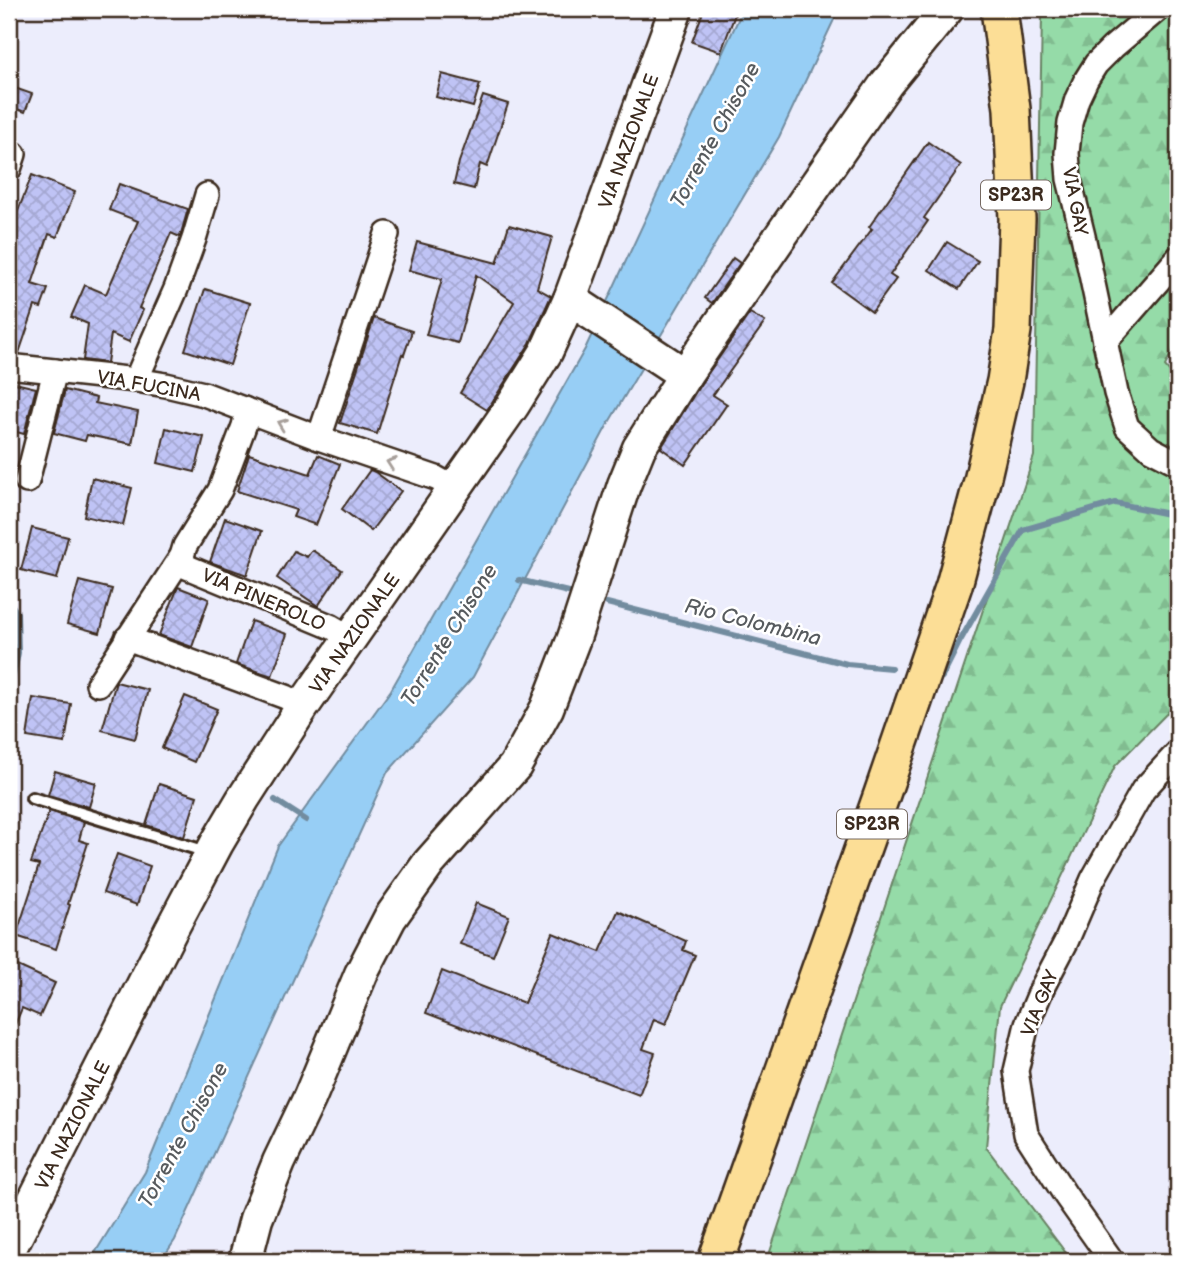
<svg xmlns="http://www.w3.org/2000/svg" width="1187" height="1270" viewBox="0 0 1187 1270" font-family="'Balsamiq Sans',sans-serif">
<style>
.forest{fill:url(#forest-firs);stroke:#688263;stroke-width:2}
.water{fill:#97cef5;stroke:#728c9f;stroke-width:2}
.lines{fill:none;stroke-linecap:round;stroke-linejoin:round}
.stream{stroke:#728c9f;stroke-width:6}
.building{fill:url(#building-cross-hatch);stroke:#3b2a1e;stroke-width:2}
.lane-casing{stroke:#3b2a1e;stroke-width:16}
.street-casing{stroke:#3b2a1e;stroke-width:28}
.secondary-casing{stroke:#3b2a1e;stroke-width:37}
.primary-casing{stroke:#3b2a1e;stroke-width:40}
.lane{stroke:#fff;stroke-width:10}
.street{stroke:#fff;stroke-width:23}
.secondary{stroke:#fff;stroke-width:32}
.primary{stroke:#fcde96;stroke-width:35}
.oneway{stroke:#a79f9a}
.labels{text-anchor:middle;stroke-width:5;stroke-linejoin:round;paint-order:stroke}
.shield{fill:#fff;stroke:#766a62;stroke-width:2}
.shield-label{font-size:18px;font-weight:bold;fill:#3b2a1e}
.street-label{font-size:19px;fill:#3b2a1e;stroke:#fff}
.water-label{font-size:21px;font-style:italic;fill:#575b5e;stroke:#fff}
</style>
<defs>
<pattern id="forest-firs" width="22" height="20" patternUnits="userSpaceOnUse" patternTransform="scale(1.75)"><rect width="22" height="20" fill="#95dba8"/><path d="M5 1l3.5 6h-7zM16 11l3.5 6h-7z" fill="#81bc90"/></pattern>
<pattern id="building-cross-hatch" width="8" height="8" patternUnits="userSpaceOnUse" patternTransform="scale(1.75)"><rect width="8" height="8" fill="#bfc3f5"/><path d="M0 0l8 8M0 8l8-8" fill="none" stroke="#a5a8d2"/></pattern>
</defs>
<rect width="100%" height="100%" fill="#ecedfc"/>
<filter id="ink" filterUnits="userSpaceOnUse"><feTurbulence type="fractalNoise" baseFrequency=".0143" numOctaves="2"/><feDisplacementMap in="SourceGraphic" scale="14" xChannelSelector="R" yChannelSelector="G"/><feConvolveMatrix kernelMatrix="1 2 1 2 8 2 1 2 1" color-interpolation-filters="sRGB"/></filter>
<g filter="url(#ink)">
<path class="forest" d="M1052 9H1178V340L1165 366 1178 381V702L1115 766 1000 1006 986 1147 1072 1261H767L1034 456 1042 15Z"/>
<path class="water" d="M743 9H839L779 137 608 424 473 677 387 773 175 1240 161 1261H90L145 1172 278 846 391 690 585 349Z"/>
<g class="lines">
<g class="stream">
<path d="M519 580 568 592"/>
<path d="M9 601 17 613 18 653 9 696"/>
<path d="M607 603 847 664 891 668"/>
<path d="M942 677 960 641 1023 530 1115 503 1178 516"/>
<path d="M275 800 306 820"/>
</g>
</g>
<g class="building">
<path d="M704 9H737L721 52 692 42Z"/>
<path d="M442 74 480 84 473 107 436 97Z"/>
<path d="M9 86 32 94 25 112 9 106Z"/>
<path d="M483 96 508 104 487 167 480 164 474 189 454 184 459 162Z"/>
<path d="M928 142 961 165 924 218 928 221 890 275 896 279 872 312 832 283 872 229 869 227Z"/>
<path d="M32 175 75 192 57 237 49 234 32 284 48 289 41 308 35 306 19 353 9 352V234Z"/>
<path d="M119 184 188 209 180 237 171 233 139 308 143 310 129 342 111 334 107 363 83 360 88 324 71 317 85 285 106 294 138 221 109 210Z"/>
<path d="M509 225 552 237 537 288 551 296 530 343 487 410 460 393 514 302 476 275 458 343 426 335 442 279 409 270 417 242 497 263Z"/>
<path d="M947 242 978 261 959 289 929 270Z"/>
<path d="M733 258 740 263 712 303 705 298Z"/>
<path d="M205 289 250 303 230 365 185 350Z"/>
<path d="M750 313 765 322 713 395 727 404 685 465 661 448 700 385Z"/>
<path d="M374 318 412 331 404 355 402 354 377 434 340 423Z"/>
<path d="M15 383 36 388 24 434 9 430V410Z"/>
<path d="M65 390 96 398 95 403 138 412 132 444 87 435 85 441 54 433Z"/>
<path d="M166 428 204 437 195 472 158 463Z"/>
<path d="M249 454 310 474 318 455 340 464 316 525 293 517 296 510 237 491Z"/>
<path d="M370 470 375 472 401 491 371 531 342 509Z"/>
<path d="M92 478 132 488 123 525 84 516Z"/>
<path d="M225 518 262 531 247 575 210 562Z"/>
<path d="M32 528 68 537 57 579 21 570Z"/>
<path d="M312 550 342 570 318 606 277 578 294 551 307 557Z"/>
<path d="M79 581 112 589 100 633 67 624Z"/>
<path d="M178 587 209 599 192 647 159 635Z"/>
<path d="M251 621 287 634 272 676 236 664Z"/>
<path d="M116 682 148 690 135 739 102 730Z"/>
<path d="M185 696 217 709 194 762 162 748Z"/>
<path d="M33 698 71 704 65 743 27 737Z"/>
<path d="M55 771 96 783 89 807 48 795Z"/>
<path d="M159 784 197 796 184 837 146 825Z"/>
<path d="M49 811 84 822 79 840 88 843 68 904 70 905 56 949 16 936 39 865 31 863Z"/>
<path d="M117 854 150 866 137 905 103 893Z"/>
<path d="M476 903 509 916 493 956 460 944Z"/>
<path d="M618 911 686 941 683 950 695 955 666 1024 654 1019 643 1049 655 1053 639 1095 426 1013 442 971 524 1003 553 933 600 952Z"/>
<path d="M9 962 55 983 40 1016 22 1008 9 1039Z"/>
</g>
<g class="lines">
<defs>
<path id="lane" d="M32 798 207 852"/>
<g id="street">
<path d="M1158 9 1113 47 1096 64 1086 80 1077 99 1070 123 1067 153 1069 179 1083 236 1116 393 1127 427 1151 449 1178 463"/>
<path d="M9 169 14 154"/>
<path d="M1105 342 1178 258"/>
<path d="M9 366 136 380 166 385 204 394 319 438 436 478 454 488"/>
<path d="M136 380 176 289 194 239 207 195"/>
<path d="M319 438 387 234"/>
<path d="M27 481 55 371"/>
<path d="M182 556 184 563 187 567 332 627 351 638"/>
<path d="M127 638 286 697 303 706"/>
<path d="M98 684 182 556 185 546 220 490 244 426 246 417 244 409"/>
<path d="M1112 1261 1066 1196 1026 1134 1016 1071 1027 1024 1043 986 1066 942 1093 879 1143 790 1178 752"/>
</g>
<g id="secondary">
<path d="M570 299 685 375"/>
<path d="M9 1250 171 930 217 843 243 799 303 706 513 405 546 352 570 299 676 9"/>
<path d="M245 1261 256 1219 279 1162 310 1097 361 974 390 918 429 863 515 766 547 708 574 638 624 485 639 448 685 375 833 160 886 84 947 9"/>
</g>
<path id="primary" d="M716 1261 882 794 954 585 982 481 1005 381 1013 330 1017 219 1012 109 999 9"/>
</defs>
<use href="#lane" class="lane-casing"/>
<use href="#street" class="street-casing"/>
<use href="#secondary" class="secondary-casing"/>
<use href="#primary" class="primary-casing"/>
<use href="#lane" class="lane"/>
<use href="#street" class="street"/>
<use href="#secondary" class="secondary"/>
<use href="#primary" class="primary"/>
</g>
<defs><path id="oneway-chevron" d="M-2-3.5L2.5 0L-2 3.5" fill="none" stroke-width="1.6" stroke-linecap="round" stroke-linejoin="round" transform="scale(1.75)"/></defs>
<g class="oneway">
<use href="#oneway-chevron" transform="translate(282 424) rotate(-159)"/>
<use href="#oneway-chevron" transform="translate(391 463) rotate(-161)"/>
</g>
</g>
<g class="labels">
<g class="shield">
<rect x="981" y="180.5" width="70" height="29" rx="5"/>
<rect x="837" y="809.5" width="70" height="29" rx="5"/>
</g>
<g class="shield-label">
<text x="1016" y="201">SP23R</text>
<text x="872" y="830">SP23R</text>
</g>
<g class="street-label">
<text transform="translate(628 141) rotate(-70)" y="7">VIA NAZIONALE</text>
<text transform="translate(1076 201) rotate(79)" y="7">VIA GAY</text>
<text transform="translate(149 385) rotate(10)" y="7">VIA FUCINA</text>
<text transform="translate(264 599) rotate(23)" y="7">VIA PINEROLO</text>
<text transform="translate(354 633) rotate(-55)" y="7">VIA NAZIONALE</text>
<text transform="translate(1039 1003) rotate(-68)" y="7">VIA GAY</text>
<text transform="translate(72 1125) rotate(-63)" y="7">VIA NAZIONALE</text>
</g>
<g class="water-label">
<text transform="translate(715 135) rotate(-61)" y="7">Torrente Chisone</text>
<text transform="translate(753 622) rotate(14)" y="7">Rio Colombina</text>
<text transform="translate(449 635) rotate(-58)" y="7">Torrente Chisone</text>
<text transform="translate(183 1135) rotate(-61)" y="7">Torrente Chisone</text>
</g>
</g>
<rect width="1187" height="1270" fill="none" stroke="#fff" stroke-width="35"/>
<rect x="18" y="18" width="1152" height="1235" fill="none" stroke="#3b2a1e" stroke-width="2.5" filter="url(#ink)"/>
</svg>
